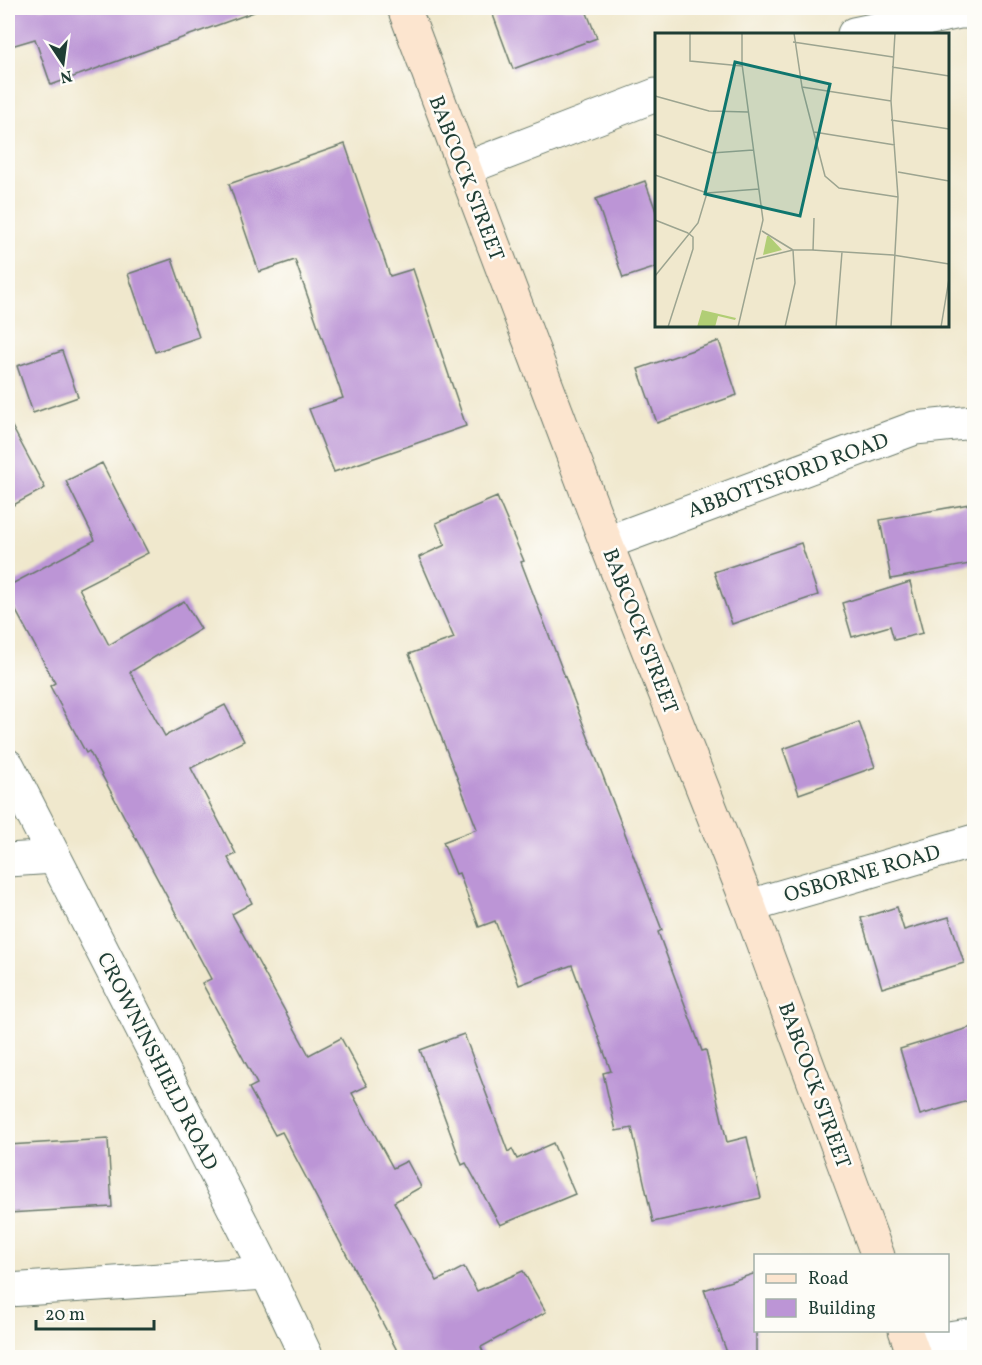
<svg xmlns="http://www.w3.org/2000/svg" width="982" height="1365" viewBox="0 0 982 1365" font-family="Vollkorn,serif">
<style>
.building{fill:#bc95d6}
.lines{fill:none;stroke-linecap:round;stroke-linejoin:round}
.street-casing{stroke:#68796a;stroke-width:35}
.secondary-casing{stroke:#68796a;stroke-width:35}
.street{stroke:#fff;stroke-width:33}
.secondary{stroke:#fce5cf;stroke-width:33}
.labels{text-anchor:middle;stroke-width:5;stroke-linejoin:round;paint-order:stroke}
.street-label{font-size:21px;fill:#1f3d34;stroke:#fdfcf7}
.inset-road{fill:none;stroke:#9ca490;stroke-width:1.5}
.view{fill:#0f766e;fill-opacity:0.15;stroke:#0f766e;stroke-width:3}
.inset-edge{fill:none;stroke:#1f3d34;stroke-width:3}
</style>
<rect width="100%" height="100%" fill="#fdfcf7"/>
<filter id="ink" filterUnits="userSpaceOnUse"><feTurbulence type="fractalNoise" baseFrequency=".0167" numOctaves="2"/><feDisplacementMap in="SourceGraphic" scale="12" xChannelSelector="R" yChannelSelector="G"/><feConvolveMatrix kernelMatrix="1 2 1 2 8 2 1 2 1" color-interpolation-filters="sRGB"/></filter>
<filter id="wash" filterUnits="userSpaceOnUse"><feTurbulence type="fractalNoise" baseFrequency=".008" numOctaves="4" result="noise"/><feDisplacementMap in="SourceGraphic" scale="24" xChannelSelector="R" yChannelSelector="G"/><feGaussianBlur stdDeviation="1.35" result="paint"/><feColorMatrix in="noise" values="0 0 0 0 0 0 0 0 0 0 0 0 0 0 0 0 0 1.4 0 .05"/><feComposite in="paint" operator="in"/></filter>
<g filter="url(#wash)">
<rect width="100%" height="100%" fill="#f0e8cd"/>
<g id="blocks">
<g class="building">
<path d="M8 8H253L254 12 51 85 35 39 8 47Z"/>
<path d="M513 8H585L597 38 513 69 493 15Z"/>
<path d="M345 144 390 276 413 269 466 426 334 472 309 409 343 398 295 260 259 272 229 184Z"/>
<path d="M645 181 657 214V267L623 278 596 199Z"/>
<path d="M172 259 199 337 155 352 128 274Z"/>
<path d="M719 341 737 395 657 423 638 369Z"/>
<path d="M62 351 78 397 33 413 17 366Z"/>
<path d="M8 419 45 488 8 508Z"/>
<path d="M102 463 148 553 79 588 109 645 184 601 201 629 130 672 165 736 225 705 244 741 191 768 236 854 228 858 252 903 232 914 309 1055 341 1038 367 1086 352 1093 393 1168 407 1161 421 1187 394 1202 437 1281 464 1267 477 1291 523 1271 546 1312 481 1347 486 1358H401L282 1132 275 1135 249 1088 257 1084 202 983 211 979 89 751 86 753 50 686 55 683 8 596V586L95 540 66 481Z"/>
<path d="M497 497 524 561 521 562 662 930 658 932 702 1051 706 1050 727 1142 747 1137 761 1198 653 1222 632 1128 616 1131 603 1073 611 1071 572 965 519 985 495 921 479 927 459 873 456 874 443 842 477 829 409 654 454 638 419 557 445 545 436 523Z"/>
<path d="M975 503V563L891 579 880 520Z"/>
<path d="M801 543 818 595 732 624 714 572Z"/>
<path d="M910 582 923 633 894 640 890 626 852 637 842 603Z"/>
<path d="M859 722 875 767 799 794 783 749Z"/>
<path d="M897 907 904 930 949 917 964 963 882 988 861 918Z"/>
<path d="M975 1026V1099L920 1115 900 1049Z"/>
<path d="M464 1034 508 1152 512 1149 517 1159 553 1143 575 1194 500 1225 466 1163 462 1165 420 1050Z"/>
<path d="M108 1139 112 1207 8 1213V1145Z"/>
<path d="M756 1273V1358H729L704 1290Z"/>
</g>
</g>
</g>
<g filter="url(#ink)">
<use href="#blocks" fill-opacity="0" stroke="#68796a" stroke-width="1.5"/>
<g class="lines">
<defs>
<g id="street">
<path d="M854 34 959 12H974"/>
<path d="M464 169 656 95"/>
<path d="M606 543 915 428 974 422"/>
<path d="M8 766 267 1273 307 1358"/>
<path d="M8 860 54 857"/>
<path d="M749 906 974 841"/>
<path d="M8 1290 267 1273"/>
<path d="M910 1344 974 1334"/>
</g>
<g id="secondary">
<path d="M404 8 606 543 749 906 878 1256"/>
<path d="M905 1330 915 1358"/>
</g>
</defs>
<use href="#street" class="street-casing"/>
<use href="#secondary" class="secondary-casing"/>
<use href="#street" class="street"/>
<use href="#secondary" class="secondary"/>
</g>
</g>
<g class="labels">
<g class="street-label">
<text transform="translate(467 178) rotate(69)" y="7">BABCOCK STREET</text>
<text transform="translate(788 475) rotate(-20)" y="7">ABBOTTSFORD ROAD</text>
<text transform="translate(641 631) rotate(69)" y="7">BABCOCK STREET</text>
<text transform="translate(862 873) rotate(-16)" y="7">OSBORNE ROAD</text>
<text transform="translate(158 1061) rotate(63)" y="7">CROWNINSHIELD ROAD</text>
<text transform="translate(815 1085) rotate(70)" y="7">BABCOCK STREET</text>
</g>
</g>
<g transform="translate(655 33)">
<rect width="294" height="294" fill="#f0e8cd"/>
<path d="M112 203H114L127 217 108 222ZM47 277 81 285 80 287 63 283 60 294H42Z" fill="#b1ce75"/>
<path class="inset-road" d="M35 0V28L87 33M139 0 147 54 170 143 184 155 243 164M138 9 238 24M237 34 294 43M147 54 236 68M0 63 54 78 93 79M236 87 294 96M159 99 240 112M0 101 57 120 98 117M243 139 294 148M0 142 52 160 104 156M0 187 33 200M107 198 138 217M158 218 159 185M101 226 138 217H157L238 222 294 231M0 243 43 190 52 160M13 294 38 216V204L33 200M83 294 108 187 87 31V0M130 294 140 250 138 217M181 294 187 219M236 294 243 164 236 68 240 0M286 294 294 246"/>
<path class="view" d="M80 29 175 51 145 183 50 161Z"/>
<rect width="294" height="294" class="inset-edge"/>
</g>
<rect width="982" height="1365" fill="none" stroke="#fdfcf7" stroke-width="30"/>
<rect x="754" y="1254" width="195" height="78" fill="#fdfcf7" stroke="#a4b0a9" stroke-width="1.5"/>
<rect x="766" y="1274" width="30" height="9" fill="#fce5cf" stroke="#a4b0a9" stroke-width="1.5"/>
<text x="808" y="1284" font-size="18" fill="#1f3d34">Road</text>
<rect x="766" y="1299" width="30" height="18" fill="#bc95d6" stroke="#a4b0a9" stroke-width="1.5"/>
<text x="808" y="1314" font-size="18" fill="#1f3d34">Building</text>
<g transform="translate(63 63) rotate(167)" stroke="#fdfcf7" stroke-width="4.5" paint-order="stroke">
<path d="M0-4.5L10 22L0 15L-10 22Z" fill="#1f3d34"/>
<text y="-9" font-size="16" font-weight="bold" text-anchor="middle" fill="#1f3d34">N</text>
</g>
<path d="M36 1320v9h118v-9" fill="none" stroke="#1f3d34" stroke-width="3"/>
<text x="45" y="1320" font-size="18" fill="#1f3d34" stroke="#fdfcf7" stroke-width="4.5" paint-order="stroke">20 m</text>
</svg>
